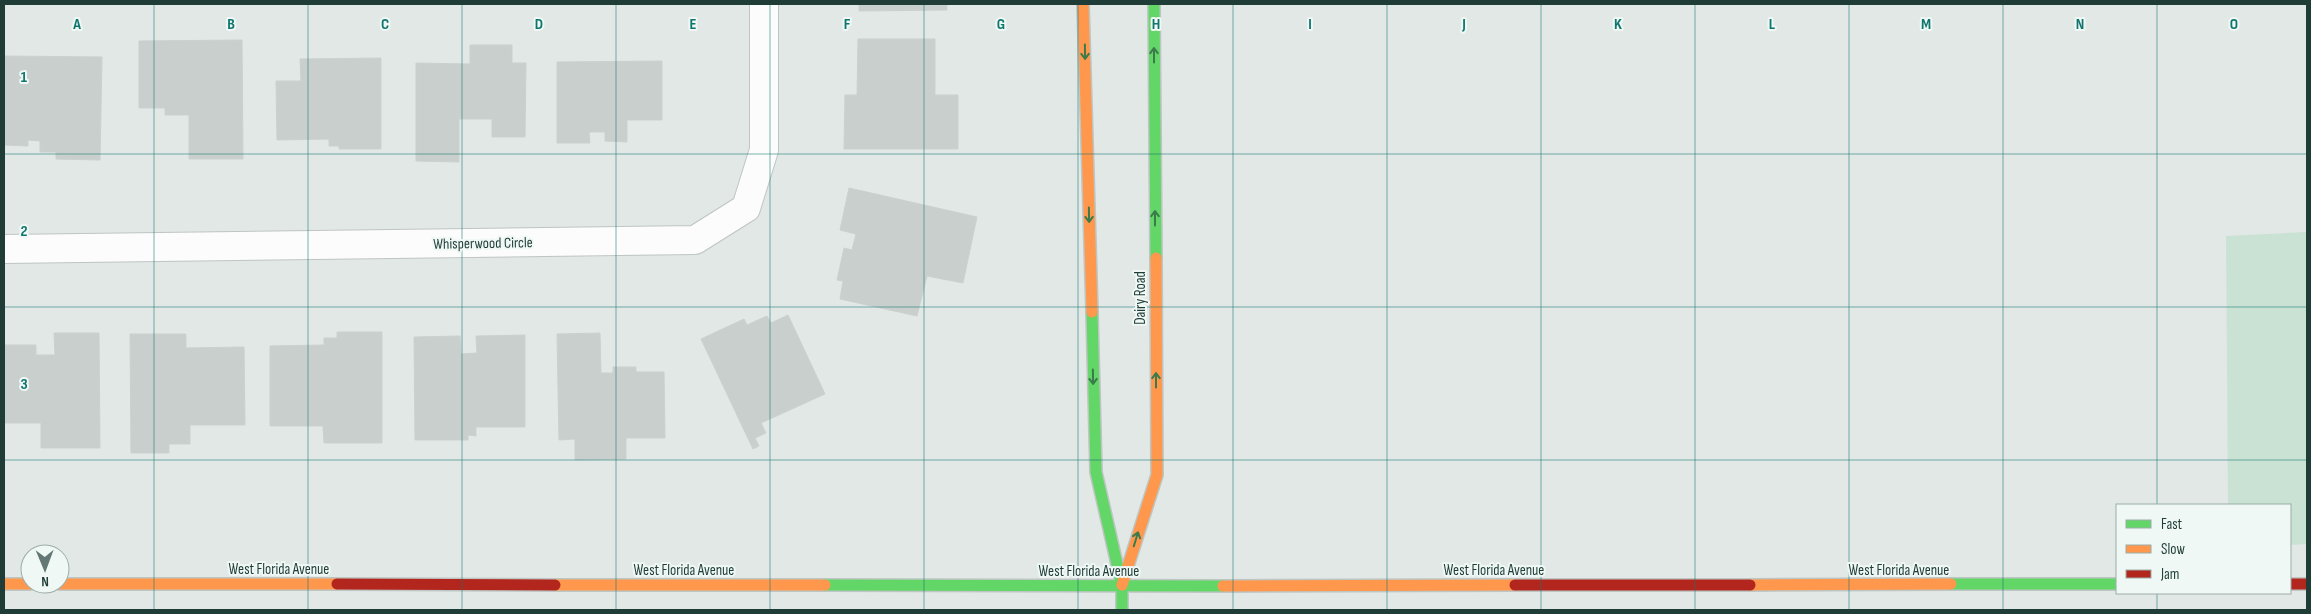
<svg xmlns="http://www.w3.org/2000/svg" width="2311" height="614" viewBox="0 0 2311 614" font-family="'Sofia Sans Condensed',sans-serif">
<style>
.green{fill:#cae2d3}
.building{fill:#c9cfcd;stroke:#cbd1cf}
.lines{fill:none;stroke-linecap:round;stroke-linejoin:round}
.street-casing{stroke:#bfc5c3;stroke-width:30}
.fast-casing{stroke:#bec6c3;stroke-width:14}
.slow-casing{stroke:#bec6c3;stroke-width:14}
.jam-casing{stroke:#bec6c3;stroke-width:14}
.street{stroke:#fbfcfb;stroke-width:28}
.fast{stroke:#63d668;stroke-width:11}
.slow{stroke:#ff974d;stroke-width:11}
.jam{stroke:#b3261e;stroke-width:11}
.oneway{stroke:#3a7a4b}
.grid{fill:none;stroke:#0f766e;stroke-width:1;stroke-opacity:0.55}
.labels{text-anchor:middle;stroke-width:4;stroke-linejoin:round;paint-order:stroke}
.street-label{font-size:15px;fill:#1f3c37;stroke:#eff8f4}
.grid-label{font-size:16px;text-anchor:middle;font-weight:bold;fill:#0f766e;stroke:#eff8f4;stroke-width:4;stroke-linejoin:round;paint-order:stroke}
</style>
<rect width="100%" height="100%" fill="#e2e8e6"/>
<path class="green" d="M2307 232V544L2290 545V505H2228L2226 236Z"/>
<g class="building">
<path d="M859 4H947V10L859 11Z"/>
<path d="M858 39H935V95H958V149H844L845 95H857Z"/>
<path d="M242 40 243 159H189V115H165V108H139V41Z"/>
<path d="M470 45H512V63H526L525 137H492V119H459V162L416 161V63L470 64Z"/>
<path d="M4 56 102 57 100 160 56 159V152H40V141L28 140V146L4 145Z"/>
<path d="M381 58V149H339V146H329V139L277 140 276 81H301L300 59Z"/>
<path d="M662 61V120H627V142L605 141V132H589L590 143H557V62Z"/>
<path d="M849 188 977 217 963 283 927 276 917 316 840 299 843 281 837 280 844 248 852 250 856 234 840 230Z"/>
<path d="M788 315 825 394 761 423 766 433 755 438 759 446 753 449 701 339 744 319 747 325 767 316 771 323Z"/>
<path d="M337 332H382V443H324L323 426H270V346L324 345V338H337Z"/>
<path d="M54 333H99L100 448H41V423H4V345H36V355H55Z"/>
<path d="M600 333 601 373H613V367H636V372H664L665 438H626V459L575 460V439L559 440 557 334Z"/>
<path d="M130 334H186V348L244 347 245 425H190V444H169V453H131Z"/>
<path d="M525 335V427H476V436L468 435V440H415L414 337 460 336 461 354 477 353 476 336Z"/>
</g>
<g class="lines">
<defs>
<path id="street" d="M4 249 695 240 746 208 764 150V4"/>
<g id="fast">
<path d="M1154 4 1156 258"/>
<path d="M1092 312 1096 472 1122 586V610"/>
<path d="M1951 584H2117"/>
<path d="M825 585 1223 586"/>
</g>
<g id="slow">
<path d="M1083 4 1092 312"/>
<path d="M4 584H30"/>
<path d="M60 584H337"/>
<path d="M555 585H825"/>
<path d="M1122 585 1157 475 1156 258"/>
<path d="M1750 585 1951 584"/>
<path d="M1223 586 1515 585"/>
</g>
<g id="jam">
<path d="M337 584 555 585"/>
<path d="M2290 584H2307"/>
<path d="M1515 585H1750"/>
</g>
</defs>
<use href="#street" class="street-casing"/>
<use href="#fast" class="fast-casing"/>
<use href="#slow" class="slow-casing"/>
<use href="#jam" class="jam-casing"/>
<use href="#street" class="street"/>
<use href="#fast" class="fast"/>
<use href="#slow" class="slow"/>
<use href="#jam" class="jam"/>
</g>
<defs><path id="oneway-shaft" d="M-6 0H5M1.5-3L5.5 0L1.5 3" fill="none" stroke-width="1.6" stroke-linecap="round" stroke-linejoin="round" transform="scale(1.25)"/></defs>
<g class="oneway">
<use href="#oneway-shaft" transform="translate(1085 52) rotate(89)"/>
<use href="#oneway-shaft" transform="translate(1154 55) rotate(-90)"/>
<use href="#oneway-shaft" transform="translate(1089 215) rotate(89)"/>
<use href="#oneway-shaft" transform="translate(1155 218) rotate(-90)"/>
<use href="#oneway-shaft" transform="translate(1093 377) rotate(89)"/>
<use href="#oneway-shaft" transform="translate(1156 380) rotate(-90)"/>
<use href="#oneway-shaft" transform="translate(1136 539) rotate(-73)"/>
</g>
<path class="grid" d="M154 4V610M308 4V610M462 4V610M616 4V610M770 4V610M924 4V610M1078 4V610M1233 4V610M1387 4V610M1541 4V610M1695 4V610M1849 4V610M2003 4V610M2157 4V505M4 154H2307M4 307H2307M4 460H2307M2157 593V610"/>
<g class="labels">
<g class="street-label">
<text transform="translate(483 243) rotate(-1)" y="5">Whisperwood Circle</text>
<text transform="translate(1140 298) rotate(-90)" y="5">Dairy Road</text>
<text x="279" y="574">West Florida Avenue</text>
<text x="684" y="575">West Florida Avenue</text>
<text x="1494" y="575">West Florida Avenue</text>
<text x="1899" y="575">West Florida Avenue</text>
<text x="1089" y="576">West Florida Avenue</text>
</g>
</g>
<g class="grid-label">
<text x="77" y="29">A</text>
<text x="231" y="29">B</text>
<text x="385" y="29">C</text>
<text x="539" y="29">D</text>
<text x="693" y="29">E</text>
<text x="847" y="29">F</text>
<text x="1001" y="29">G</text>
<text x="1156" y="29">H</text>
<text x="1310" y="29">I</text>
<text x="1464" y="29">J</text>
<text x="1618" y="29">K</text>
<text x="1772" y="29">L</text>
<text x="1926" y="29">M</text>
<text x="2080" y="29">N</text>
<text x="2234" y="29">O</text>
<text x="24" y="82">1</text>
<text x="24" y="236">2</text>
<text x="24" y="389">3</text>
</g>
<rect width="2311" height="614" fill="none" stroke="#1f3c37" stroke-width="10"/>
<rect x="2116" y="504" width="175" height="90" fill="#eff8f4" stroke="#9cada8"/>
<rect x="2126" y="520" width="25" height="8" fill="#63d668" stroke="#9cada8"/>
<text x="2161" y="529" font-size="15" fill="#1f3c37">Fast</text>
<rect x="2126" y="545" width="25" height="8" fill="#ff974d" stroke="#9cada8"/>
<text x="2161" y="554" font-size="15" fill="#1f3c37">Slow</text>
<rect x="2126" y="570" width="25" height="8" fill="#b3261e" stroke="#9cada8"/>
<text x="2161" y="579" font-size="15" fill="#1f3c37">Jam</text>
<g transform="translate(45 569) rotate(179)"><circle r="24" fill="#eff8f4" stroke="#9cada8"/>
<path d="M0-4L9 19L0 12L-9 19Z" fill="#637874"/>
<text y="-8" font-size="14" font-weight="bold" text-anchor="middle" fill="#1f3c37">N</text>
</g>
</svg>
